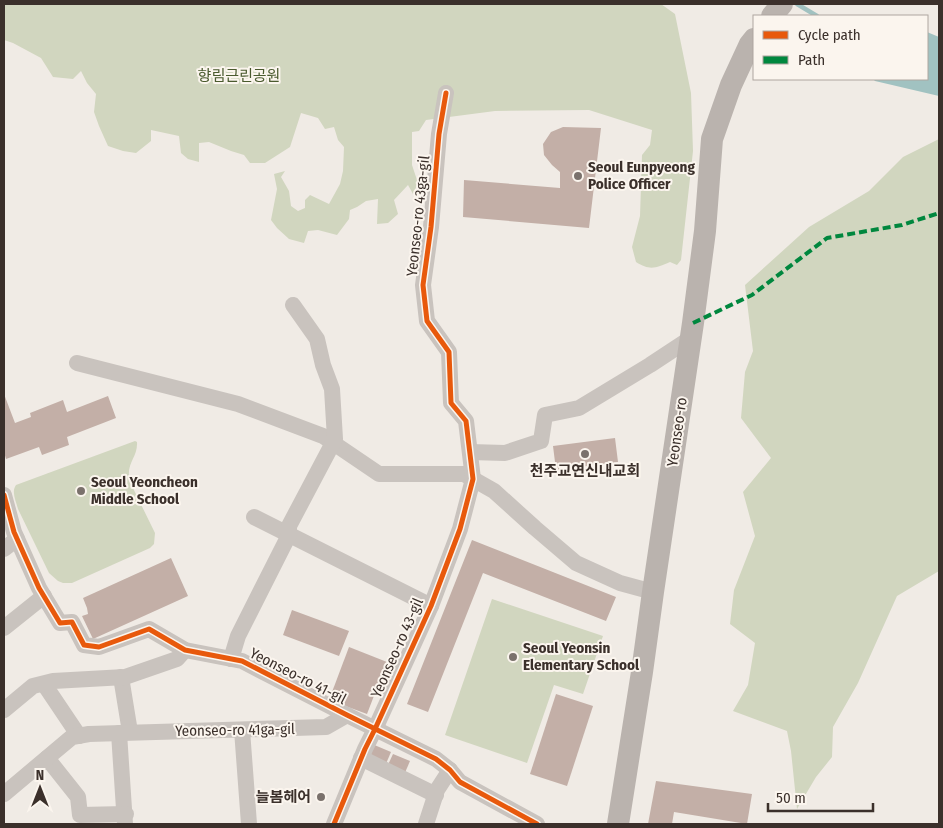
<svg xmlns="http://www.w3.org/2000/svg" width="943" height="828" viewBox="0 0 943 828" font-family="'Fira Sans Condensed','Noto Sans KR',sans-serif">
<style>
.green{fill:#d1d6bf}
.water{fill:#a1c2c1}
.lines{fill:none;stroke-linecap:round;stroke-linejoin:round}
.stream{stroke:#a1c2c1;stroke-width:4.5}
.building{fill:#c3afa7}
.street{stroke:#c9c3be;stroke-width:16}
.secondary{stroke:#bab3ae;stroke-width:22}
.quiet{stroke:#00873e;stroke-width:4;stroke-dasharray:8 4;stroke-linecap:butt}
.cycleway-casing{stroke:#fbf5ee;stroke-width:8}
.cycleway{stroke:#e8590c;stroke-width:5}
.poi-dot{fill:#7a716c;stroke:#fbf5ee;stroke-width:2}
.labels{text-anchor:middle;stroke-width:4;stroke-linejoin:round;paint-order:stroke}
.park-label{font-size:15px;fill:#4a5a2e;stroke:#fbf5ee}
.poi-label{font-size:15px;font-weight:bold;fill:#3b302b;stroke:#fbf5ee;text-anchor:start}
.street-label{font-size:15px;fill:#3b302b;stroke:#fbf5ee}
</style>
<rect width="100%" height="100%" fill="#f0ebe5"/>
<g class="green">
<path d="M4 4H661L675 14 691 93 693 151 681 260 677 265 670 262C656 268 650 271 636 262L632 247 640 216 642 155 650 145 652 130 589 110 495 111 426 120 419 131 412 132V165L418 183 413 194 408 185 394 200 398 214 388 223 377 224 378 199 366 201 357 207 350 210 349 219 337 235 318 230 308 231 304 243 289 239 277 228 271 220 277 189 274 174 285 171 281 177 289 191 291 206 298 211 305 208V200L310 195 329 204 340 184 343 171 344 147 338 140 334 127 325 129 318 118 301 113 290 147 265 163H250L244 155 231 151 209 142 199 143V162L188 159 181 153 179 136 151 130V141L136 153 123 151 108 146 99 126 94 112 96 94 87 83 81 71 73 79 53 77 41 58 13 43 4 40Z"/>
<path d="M939 139V571L897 596 858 683 833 727 832 757 816 777 797 809 791 751 787 731 733 711 748 685 755 643 730 624 734 590 755 536 743 492 771 458 741 418 745 372 753 351 745 285 809 227 869 191 903 157Z"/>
<path d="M135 441 137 442C138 458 125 463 130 482L155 533 154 544 150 548 72 583H63L58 581 49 573 18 509C16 501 11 492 16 485Z"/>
<path d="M492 599 603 636 583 694 554 685 527 763 445 735Z"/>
</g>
<path class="water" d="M927 32 939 37V96L875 81 873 79H927Z"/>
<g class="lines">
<path class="stream" d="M797 4 817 16"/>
</g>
<g class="building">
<path d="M563 127 601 128 589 228 463 217 464 180 560 188V172L552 165 544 155 543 144 551 132Z"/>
<path d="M4 394 15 423 31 417 30 413 63 400 67 412 108 396 116 418 67 437 69 445 42 455 39 447 6 459 4 452Z"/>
<path d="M615 438 618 462 556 470 553 446Z"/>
<path d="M472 540 616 597 606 621 483 573 428 712 407 704Z"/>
<path d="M171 558 188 596 93 639 82 616 88 614 87 608 83 598Z"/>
<path d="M292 610 349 631 339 656 283 635Z"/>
<path d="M349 647 387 662 367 714 329 700Z"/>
<path d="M556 694 593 706 567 786 530 774Z"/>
<path d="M372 744 391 752 385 766 366 758Z"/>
<path d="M393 754 410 761 404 775 387 767Z"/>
<path d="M656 781 752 794 747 824 674 812 672 824H648Z"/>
</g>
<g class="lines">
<g class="street">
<path d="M77 363 238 404 323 436 379 474H464L494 491 535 528 576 563 620 583 653 592"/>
<path d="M470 452 505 453 541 441 545 415 579 408 650 365 691 338"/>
<path d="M4 495 14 532 39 588 60 623 72 622 84 645 99 647 149 629 185 650 242 661 347 715 436 759 450 770 460 782 537 824"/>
<path d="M254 517 431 606"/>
<path d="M4 549 17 539"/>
<path d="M4 628 44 596"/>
<path d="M231 659 238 636 289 535V526L335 439 332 389 323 365 317 339 293 305"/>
<path d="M121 677 130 732"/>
<path d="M44 684 79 736"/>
<path d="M4 710 33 686 53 681 125 677 177 659 185 650"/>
<path d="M242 730 249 824"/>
<path d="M119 733 125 824"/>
<path d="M47 758 78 797 80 815 126 814"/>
<path d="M361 758 436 795"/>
<path d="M4 794 72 737 89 734 326 727 347 715"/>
<path d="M334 824 365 749 375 729 431 606 460 529 473 479 466 421 451 403 449 352 427 321 423 285 431 227 439 134 446 93"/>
<path d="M426 824 437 790 450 770"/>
</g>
<g class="secondary">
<path d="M772 16 782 4"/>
<path d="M618 824 642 672 653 592 693 323 705 231 712 139 731 85 750 44 754 39"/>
</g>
<path class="quiet" d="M693 323 752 295 827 238 902 225 939 213"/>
<defs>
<g id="cycleway">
<path d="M4 495 14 532 39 588 60 623 72 622 84 645 99 647 149 629 185 650 242 661 347 715 436 759 450 770 460 782 537 824"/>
<path d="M334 824 365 749 375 729 431 606 460 529 473 479 466 421 451 403 449 352 427 321 423 285 431 227 439 134 446 93"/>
</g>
</defs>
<use href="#cycleway" class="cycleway-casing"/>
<use href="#cycleway" class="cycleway"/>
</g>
<g class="poi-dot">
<circle cx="578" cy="176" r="5"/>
<circle cx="585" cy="454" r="5"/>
<circle cx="81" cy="491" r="5"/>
<circle cx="513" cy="657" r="5"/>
<circle cx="321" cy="797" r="5"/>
</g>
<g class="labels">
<g class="park-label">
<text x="239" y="81">향림근린공원</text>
</g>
<g class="poi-label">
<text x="588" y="172">Seoul Eunpyeong<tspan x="588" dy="17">Police Officer</tspan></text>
<text x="585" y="476" text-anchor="middle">천주교연신내교회</text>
<text x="91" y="487">Seoul Yeoncheon<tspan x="91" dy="17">Middle School</tspan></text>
<text x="523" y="653">Seoul Yeonsin<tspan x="523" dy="17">Elementary School</tspan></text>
<text x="311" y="802" text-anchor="end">늘봄헤어</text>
</g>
<g class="street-label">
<text transform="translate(418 216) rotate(-84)" y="5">Yeonseo-ro 43ga-gil</text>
<text transform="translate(677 432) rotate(-82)" y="5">Yeonseo-ro</text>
<text transform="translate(397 648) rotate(-66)" y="5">Yeonseo-ro 43-gil</text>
<text transform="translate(298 676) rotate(27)" y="5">Yeonseo-ro 41-gil</text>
<text transform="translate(235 730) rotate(-1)" y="5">Yeonseo-ro 41ga-gil</text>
</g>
</g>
<rect width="943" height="828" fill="none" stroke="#3b302b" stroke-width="10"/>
<rect x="753" y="15" width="175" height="65" fill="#fbf5ee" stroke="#aea6a0"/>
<rect x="763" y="31" width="25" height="8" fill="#e8590c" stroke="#aea6a0"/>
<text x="798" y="40" font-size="15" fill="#3b302b">Cycle path</text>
<rect x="763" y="56" width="25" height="8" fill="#00873e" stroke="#aea6a0"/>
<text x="798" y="65" font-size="15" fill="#3b302b">Path</text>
<g transform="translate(40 788)" stroke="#fbf5ee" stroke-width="4" paint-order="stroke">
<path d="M0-4L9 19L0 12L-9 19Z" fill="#3b302b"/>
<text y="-8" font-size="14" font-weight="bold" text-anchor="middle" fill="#3b302b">N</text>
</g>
<path d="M768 803v8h105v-8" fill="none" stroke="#3b302b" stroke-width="2.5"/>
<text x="776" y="803" font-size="15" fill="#3b302b" stroke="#fbf5ee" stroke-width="4" paint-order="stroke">50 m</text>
</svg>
